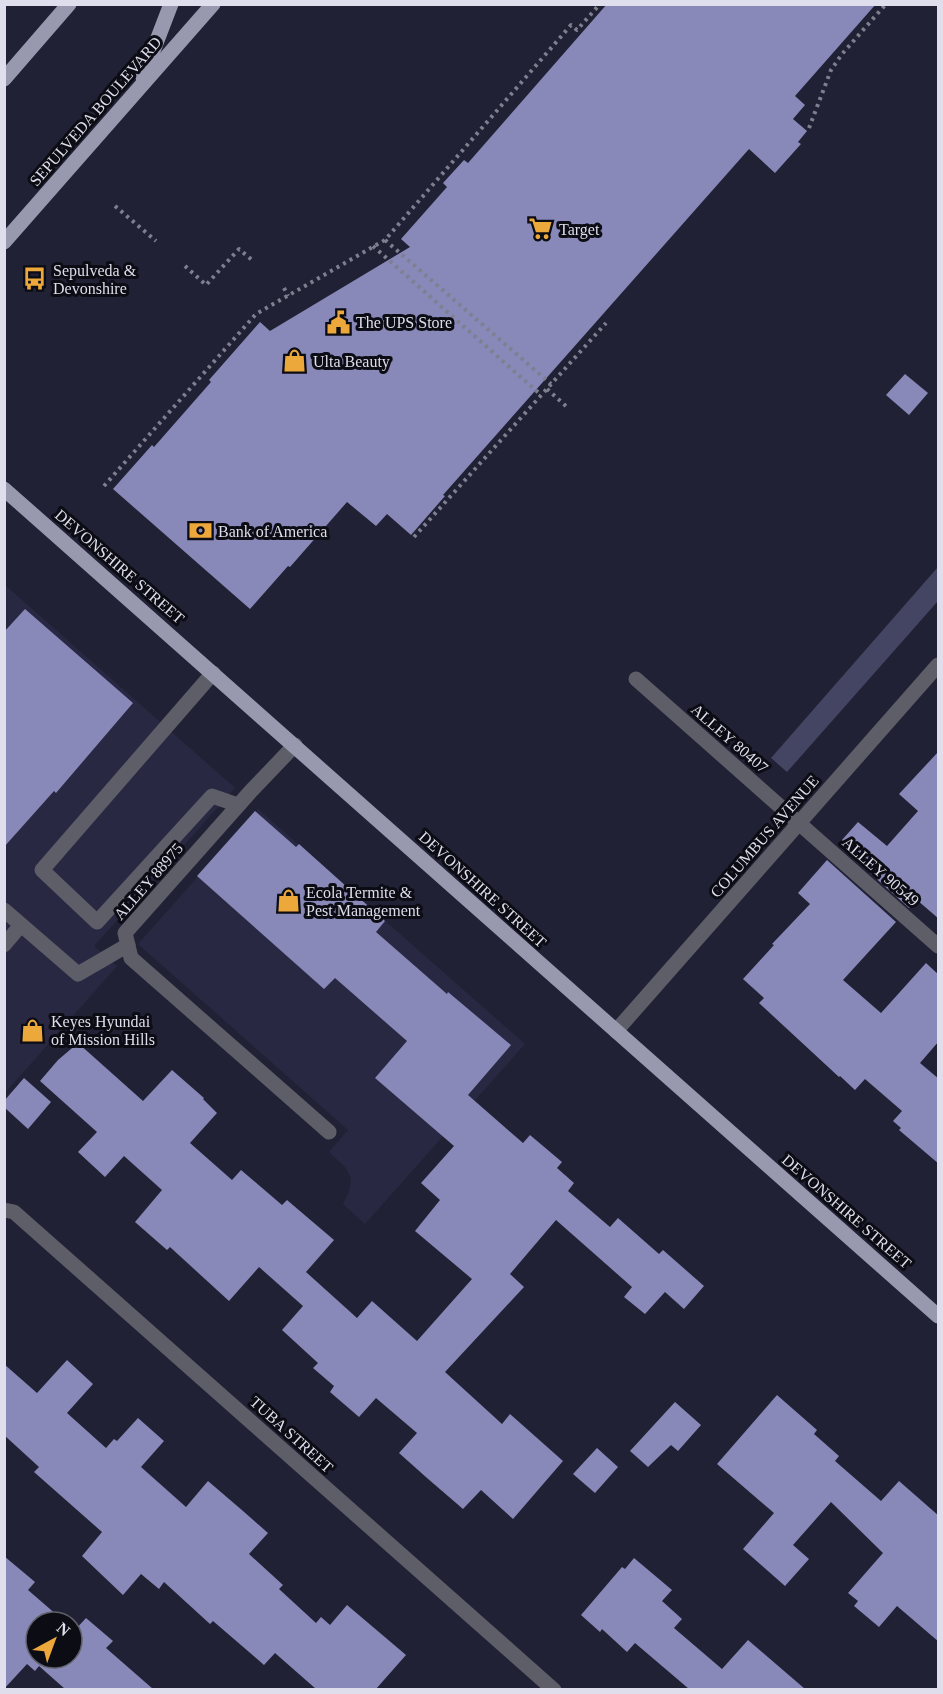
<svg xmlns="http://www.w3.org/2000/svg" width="943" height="1694" viewBox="0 0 943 1694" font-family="Georgia,serif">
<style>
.built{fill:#292842}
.green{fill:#444463}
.building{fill:#8888b9}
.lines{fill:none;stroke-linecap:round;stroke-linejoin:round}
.path{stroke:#7f7f90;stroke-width:4;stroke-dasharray:3 4.5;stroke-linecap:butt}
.lane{stroke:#5e5e69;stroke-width:15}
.street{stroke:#5e5e69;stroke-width:15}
.primary{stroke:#9899af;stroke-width:15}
.labels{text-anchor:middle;stroke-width:6;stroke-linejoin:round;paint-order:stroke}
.street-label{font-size:16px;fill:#dedeec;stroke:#0c0c14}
.poi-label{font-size:16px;fill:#dedeec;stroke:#0c0c14;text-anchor:start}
</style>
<rect width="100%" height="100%" fill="#212135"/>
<g class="built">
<path d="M5 585 235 788 94 946 117 966 5 1093Z"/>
<path d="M258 809 525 1044 365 1224 343 1204 349 1192 351 1178 346 1168 329 1152 348 1130 138 944Z"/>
</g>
<path class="green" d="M938 567V601L787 772 771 758Z"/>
<g class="building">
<path d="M607 4H876L795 96 805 105 793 119 807 131 798 142 801 144 775 173 749 149 443 495 445 496 411 535 387 514 376 526 347 502 290 567 288 566 250 609 113 489 152 445 154 447 211 382 209 380 260 322 270 331 410 247 401 239 447 187 443 183 464 160 468 163Z"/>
<path d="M905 374 928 393 909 415 886 395Z"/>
<path d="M25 609 133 703 56 793 54 791 4 847V632Z"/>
<path d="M939 751V919L917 900 909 908 840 846 843 841 842 840 858 822 887 846 918 811 899 794Z"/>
<path d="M255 811 296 847 299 844 385 921 376 932 447 994 448 992 511 1045 468 1095 523 1143 530 1135 562 1162 557 1168 574 1183 568 1191 610 1227 618 1218 659 1254 663 1250 704 1286 684 1309 665 1292 645 1314 624 1297 632 1287 556 1220 510 1274 524 1287 445 1372 502 1424 510 1414 563 1461 513 1519 481 1490 463 1509 427 1478 399 1453 417 1433 376 1398 359 1417 330 1392 334 1386 313 1368 318 1363 282 1330 303 1306 259 1267 229 1301 170 1247 167 1250 135 1222 162 1190 124 1156 105 1177 78 1152 97 1132 40 1081 58 1060 78 1043 143 1101 172 1070 204 1098 203 1099 217 1113 190 1143 232 1180 241 1170 282 1205 287 1200 334 1240 306 1272 357 1318 372 1301 417 1341 472 1279 415 1231 440 1200 421 1183 454 1146 375 1078 407 1041 335 978 324 989 197 876Z"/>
<path d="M827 860 896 922 843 980 881 1013 926 963 939 975V1041L920 1063 939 1079V1164L899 1130 901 1128 893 1121 902 1111 865 1079 855 1090 840 1076 839 1077 759 1003 764 998 743 979 774 945 772 944 810 904 798 893Z"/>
<path d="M24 1078 51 1102 28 1129 4 1107V1101Z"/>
<path d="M67 1360 93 1384 67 1413 106 1448 114 1439 117 1441 138 1418 164 1441 141 1467 186 1507 208 1481 243 1511 268 1533 249 1554 283 1585 279 1589 316 1623 321 1617 330 1625 347 1605 406 1655 376 1689H316L275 1653 264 1665 213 1621 210 1624 164 1582 159 1589 141 1574 123 1595 82 1556 102 1532 34 1472 39 1467 4 1435V1364L37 1393Z"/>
<path d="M777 1395 817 1430 814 1434 839 1456 835 1461 881 1501 899 1481 939 1516V1642L897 1606 879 1627 854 1606 858 1601 848 1593 883 1553 831 1502 793 1545 809 1559 785 1586 743 1549 774 1513 717 1464Z"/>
<path d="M675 1402 701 1425 678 1451 671 1445 648 1467 630 1451Z"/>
<path d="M597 1448 618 1467 595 1493 573 1474Z"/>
<path d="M4 1556 35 1582 28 1590 65 1622H36V1658H72V1628L75 1630 86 1618 113 1641 106 1648 153 1689H65L39 1666 35 1671 27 1664 4 1689Z"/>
<path d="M634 1558 672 1590 662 1601 682 1619 674 1628 722 1669 748 1640 805 1689H689L635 1643 627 1652 602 1629 600 1632 581 1615 622 1567 625 1569Z"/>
</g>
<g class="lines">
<g class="path">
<path d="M809 128 831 70 842 54 886 4"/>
<path d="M115 206 156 241"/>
<path d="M385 240 551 384"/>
<path d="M373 246 541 395"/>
<path d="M185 266 206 285 239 249 252 260"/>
<path d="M284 288 288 296"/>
<path d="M547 389 568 408"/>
<path d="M104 486 256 314 385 240 571 25 577 30 600 4"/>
<path d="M414 537 606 323"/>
</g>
<g class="lane">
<path d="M213 673 42 870 97 922 212 796 238 805"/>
<path d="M636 679 938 946"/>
<path d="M295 745 251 791 125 933 131 958 329 1132"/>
<path d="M4 910 78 974 128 945"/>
<path d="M4 945 21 925"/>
</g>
<g class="street">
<path d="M616 1031 938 665"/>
<path d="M4 1210 14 1212 554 1690"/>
</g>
<g class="primary">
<path d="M143 77 171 4"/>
<path d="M4 79 69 4"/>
<path d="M4 242 213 4"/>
<path d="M4 489 938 1316"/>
</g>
</g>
<defs>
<symbol id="supermarket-bare" viewBox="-9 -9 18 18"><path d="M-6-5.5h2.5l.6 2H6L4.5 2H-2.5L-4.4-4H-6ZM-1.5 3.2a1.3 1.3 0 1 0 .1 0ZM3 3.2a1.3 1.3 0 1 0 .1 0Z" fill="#eda83b" stroke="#0c0c14" stroke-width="2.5" paint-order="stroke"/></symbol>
<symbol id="bus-bare" viewBox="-9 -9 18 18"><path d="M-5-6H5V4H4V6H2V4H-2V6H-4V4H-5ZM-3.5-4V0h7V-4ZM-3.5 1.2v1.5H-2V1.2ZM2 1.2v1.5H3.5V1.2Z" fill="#eda83b" stroke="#0c0c14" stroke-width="2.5" paint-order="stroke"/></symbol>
<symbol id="civic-bare" viewBox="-9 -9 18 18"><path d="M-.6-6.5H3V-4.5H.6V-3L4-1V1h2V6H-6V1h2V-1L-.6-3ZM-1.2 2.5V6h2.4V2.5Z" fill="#eda83b" stroke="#0c0c14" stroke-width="2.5" paint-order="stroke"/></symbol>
<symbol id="shop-bare" viewBox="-9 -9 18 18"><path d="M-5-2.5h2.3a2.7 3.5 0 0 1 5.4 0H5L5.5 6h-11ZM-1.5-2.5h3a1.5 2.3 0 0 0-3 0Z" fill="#eda83b" stroke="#0c0c14" stroke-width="2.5" paint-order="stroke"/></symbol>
<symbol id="bank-bare" viewBox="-9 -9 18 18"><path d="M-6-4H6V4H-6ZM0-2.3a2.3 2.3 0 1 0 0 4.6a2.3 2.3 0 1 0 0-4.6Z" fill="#eda83b" stroke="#0c0c14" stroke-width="2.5" paint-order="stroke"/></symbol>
</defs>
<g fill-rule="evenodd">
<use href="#supermarket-bare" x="524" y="212" width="33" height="33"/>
<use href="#bus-bare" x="18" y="262" width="33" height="33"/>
<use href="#civic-bare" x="322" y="306" width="33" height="33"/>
<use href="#shop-bare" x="278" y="344" width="33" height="33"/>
<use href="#bank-bare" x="184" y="514" width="33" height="33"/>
<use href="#shop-bare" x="272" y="884" width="33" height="33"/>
<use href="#shop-bare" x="16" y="1014" width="33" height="33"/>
</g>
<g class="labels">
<g class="street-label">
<text transform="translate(95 111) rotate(-49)" y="6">SEPULVEDA BOULEVARD</text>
<text transform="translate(120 566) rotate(41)" y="6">DEVONSHIRE STREET</text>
<text transform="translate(730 738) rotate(41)" y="6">ALLEY 80407</text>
<text transform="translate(764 836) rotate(-49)" y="6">COLUMBUS AVENUE</text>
<text transform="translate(881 871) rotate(41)" y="6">ALLEY 90549</text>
<text transform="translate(148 881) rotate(-49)" y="6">ALLEY 88975</text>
<text transform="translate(483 889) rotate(42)" y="6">DEVONSHIRE STREET</text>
<text transform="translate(847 1211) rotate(41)" y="6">DEVONSHIRE STREET</text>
<text transform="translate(292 1434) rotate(42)" y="6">TUBA STREET</text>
</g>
<g class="poi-label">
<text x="559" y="235">Target</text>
<text x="53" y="276">Sepulveda &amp;<tspan x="53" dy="18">Devonshire</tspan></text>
<text x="356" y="328">The UPS Store</text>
<text x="313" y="367">Ulta Beauty</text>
<text x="218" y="537">Bank of America</text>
<text x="306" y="898">Ecola Termite &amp;<tspan x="306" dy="18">Pest Management</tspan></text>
<text x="51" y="1027">Keyes Hyundai<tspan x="51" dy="18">of Mission Hills</tspan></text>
</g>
</g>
<rect width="943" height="1694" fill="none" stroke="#dedeec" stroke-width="12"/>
<g transform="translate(54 1640) rotate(41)"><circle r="28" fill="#0c0c14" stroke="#60606a" stroke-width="1.5"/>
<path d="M0-4.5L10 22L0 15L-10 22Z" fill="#eda83b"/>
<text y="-9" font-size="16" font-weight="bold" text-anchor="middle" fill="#dedeec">N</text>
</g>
</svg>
